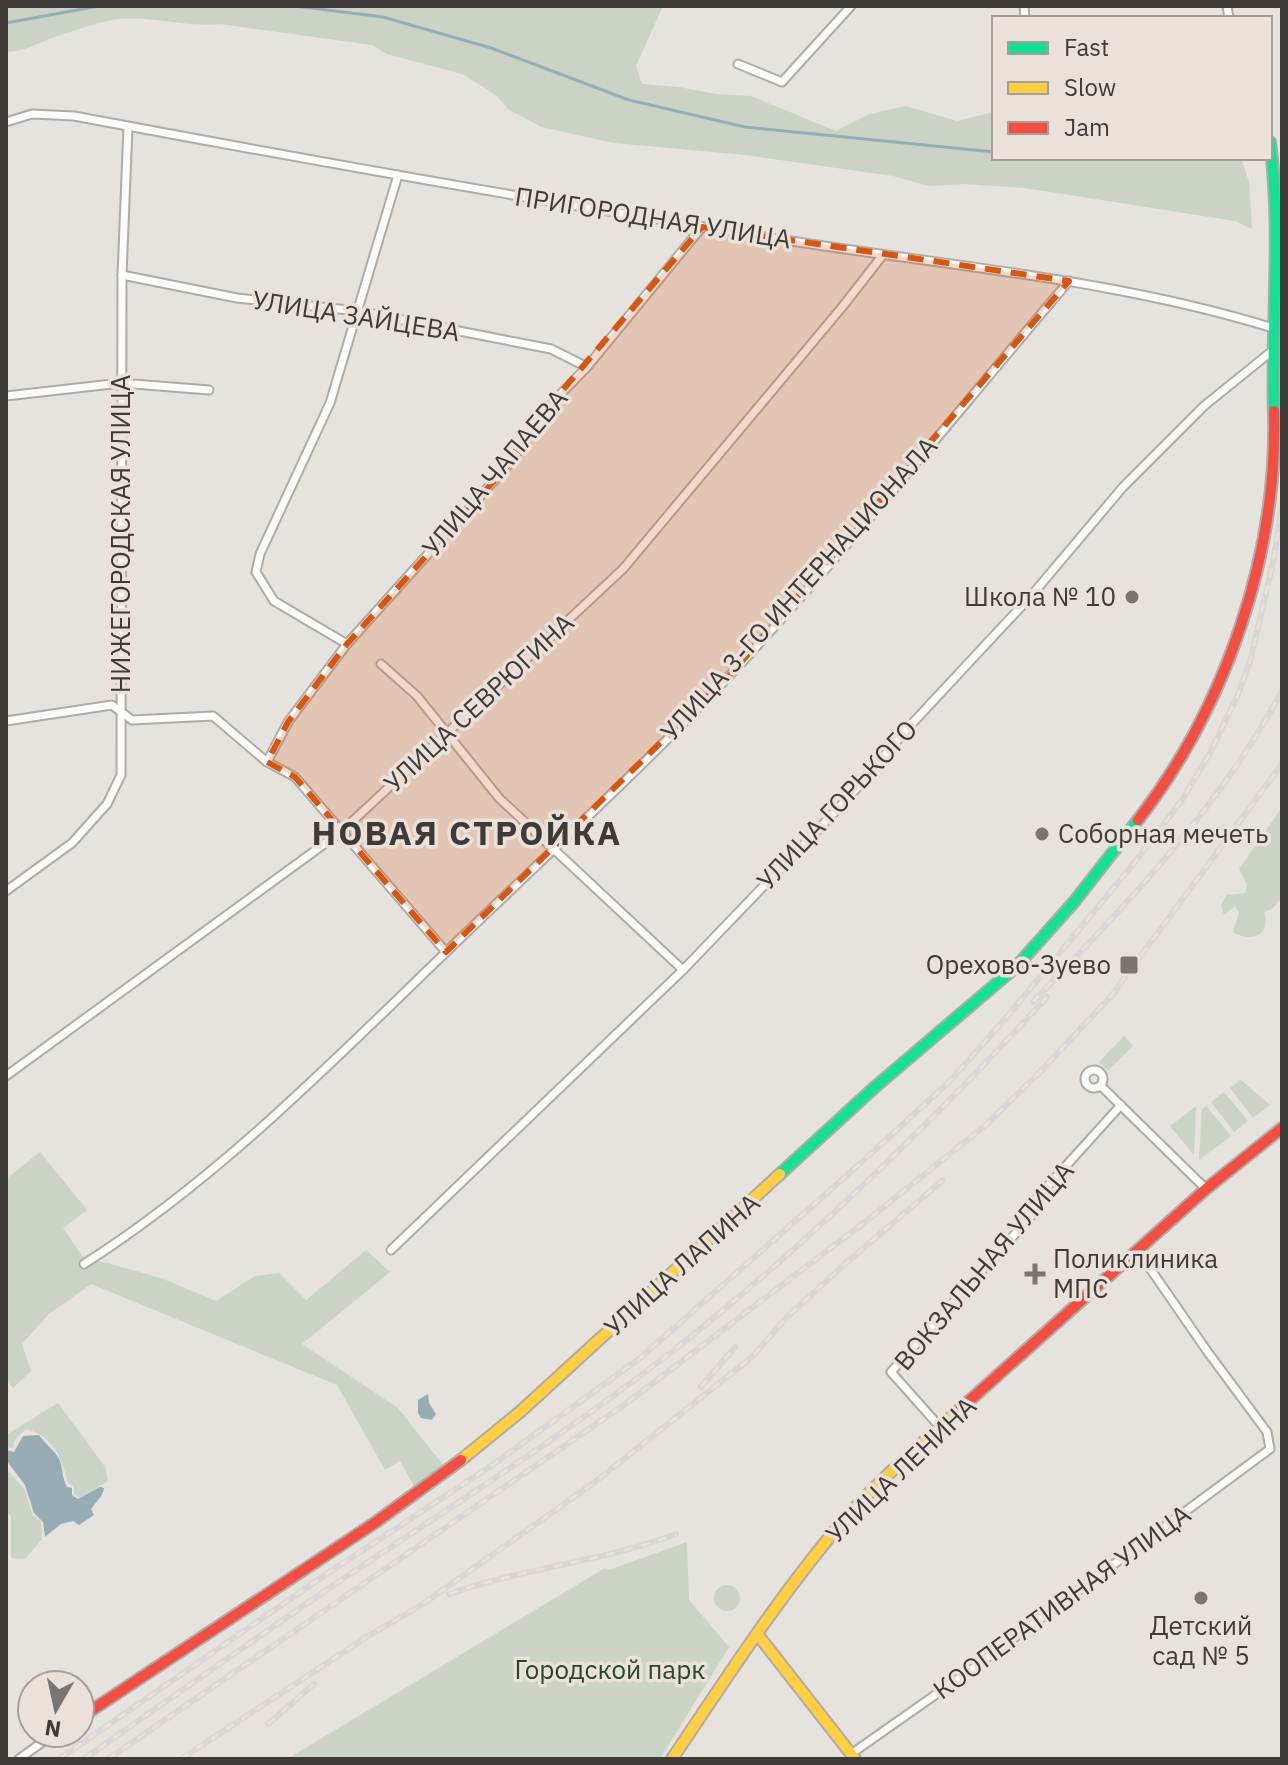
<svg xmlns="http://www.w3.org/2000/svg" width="1288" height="1765" viewBox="0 0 1288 1765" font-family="'IBM Plex Sans',sans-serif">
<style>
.green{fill:#cbd3c6}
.water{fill:#98acb6}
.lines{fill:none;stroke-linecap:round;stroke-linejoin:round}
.stream{stroke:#98acb6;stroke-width:3}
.street-casing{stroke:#aeaba8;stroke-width:11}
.fast-casing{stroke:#aeaba8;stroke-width:14}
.slow-casing{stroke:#aeaba8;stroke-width:14}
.jam-casing{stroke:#aeaba8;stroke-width:14}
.street{stroke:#fbfbfa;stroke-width:7}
.fast{stroke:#16e098;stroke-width:10}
.slow{stroke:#ffcf43;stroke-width:10}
.jam{stroke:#f24e42;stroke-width:10}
.rail-casing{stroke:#d8d6d6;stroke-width:6}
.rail{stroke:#eae1db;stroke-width:3;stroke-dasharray:9;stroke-linecap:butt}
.marked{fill:#d75610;fill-opacity:0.2;stroke:#d75610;stroke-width:6;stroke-dasharray:16 10;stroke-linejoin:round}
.poi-dot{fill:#797572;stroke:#eae1db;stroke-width:3}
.labels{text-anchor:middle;stroke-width:7;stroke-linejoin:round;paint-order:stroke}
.street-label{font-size:26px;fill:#3e3a38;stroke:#eae1db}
.poi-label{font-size:26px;fill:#3e3a38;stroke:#eae1db;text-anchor:end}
.park-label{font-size:26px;fill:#274823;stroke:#eae1db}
.district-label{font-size:34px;font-weight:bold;letter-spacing:2px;fill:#3e3a38;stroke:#eae1db}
</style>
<rect width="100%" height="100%" fill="#e6e2de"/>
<g class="green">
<path d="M6 6H663L636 66 642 84 679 87 716 94 751 96 836 131 870 114 906 106 957 121 994 112V158H1241L1249 182 1252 229 1235 221 1025 188 964 184 928 186 893 176 745 155 614 143 541 127 508 109 496 95 462 74 387 54 372 45 220 24C182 28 145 13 107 21 87 26 66 33 47 40 30 46 26 51 6 52Z"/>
<path d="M1280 810 1282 812V897L1274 907 1264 913C1272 936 1250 943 1233 932L1239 912 1235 906 1224 915 1221 905 1226 895 1245 893 1247 885 1239 869Z"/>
<path d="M1124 1036 1133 1046 1108 1071 1099 1062Z"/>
<path d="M1241 1080 1270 1105 1253 1118 1230 1088Z"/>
<path d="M1224 1092 1248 1121 1234 1132 1211 1102Z"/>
<path d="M1196 1106 1194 1155 1170 1126Z"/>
<path d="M1206 1106 1231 1136 1199 1160 1202 1109Z"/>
<path d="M40 1152 87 1210 63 1228 82 1256 161 1278 216 1301 255 1276 279 1273 306 1300 366 1250 390 1272 302 1344 398 1408 444 1466 415 1488 400 1461 385 1470 337 1385 91 1284 49 1314 22 1344 31 1371 13 1388 6 1380V1179Z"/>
<path d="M58 1403 105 1467 108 1481 80 1498 74 1494V1486L68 1483C62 1458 53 1436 26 1429L14 1441 13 1448 6 1447V1435Z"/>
<path d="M6 1469 25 1490 32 1514 41 1522 42 1539 25 1559 11 1558V1516L6 1512Z"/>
<path d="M687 1542 689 1600 729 1647 660 1759H287L605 1568 609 1570Z"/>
<circle cx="727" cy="1598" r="13"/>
</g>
<g class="water">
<path d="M428 1394 429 1403 436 1414 432 1420 421 1418 418 1413V1400Z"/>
<path d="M39 1435C45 1444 56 1451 60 1461 63 1469 62 1478 67 1487L72 1488V1495L78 1499 100 1487 104 1488 102 1495 91 1509 94 1515 79 1525 73 1521 61 1524 45 1537 43 1522 34 1513 25 1485 6 1460V1450L14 1452 23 1436Z"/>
</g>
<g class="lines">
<g class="stream">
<path d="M295 6 383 17 491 48 629 100 745 127 994 152"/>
<path d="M6 23 99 6"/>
</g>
<defs>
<g id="street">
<path d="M1024 6 1025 18"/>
<path d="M1227 6 1229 18"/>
<path d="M738 64 782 82 851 6"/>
<path d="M6 122 32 114 74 116C314 161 556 204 798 242 957 267 1118 280 1273 328"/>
<path d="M122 275 237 298 357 311 551 349 587 367"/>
<path d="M6 396 121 383 209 390"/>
<path d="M347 644 274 601 256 572 260 554 330 403 398 175"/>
<path d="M381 664 417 696 499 798 683 970"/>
<path d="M6 721 112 705 132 720 213 716 267 762 295 777 446 952"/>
<path d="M267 762 288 722 347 644 510 463 549 406 587 367 702 227"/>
<path d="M6 891 72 843 107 804 121 775 122 275 128 127"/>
<circle cx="1094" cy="1079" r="9"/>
<path d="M6 1076 342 831 623 569 843 306 882 256"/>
<path d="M1101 1086 1206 1189"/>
<path d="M391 1250 683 970 851 795 907 729 1031 596 1123 487 1204 406 1272 351"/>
<path d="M84 1264C216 1180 327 1067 440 958 537 864 637 773 731 674 849 548 957 412 1069 281"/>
<path d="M940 1427 891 1372 1032 1215 1037 1198 1121 1105"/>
<path d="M851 1754 965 1674 1270 1449 1267 1432 1207 1351 1138 1251"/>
<path d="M19 1759 55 1733"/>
</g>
<g id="fast">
<path d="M1270 142C1282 231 1271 322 1274 411"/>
<path d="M780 1174 875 1087 1017 966 1074 902 1138 820"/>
</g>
<g id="slow">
<path d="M461 1460 521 1411 780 1174"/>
<path d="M758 1635 855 1759"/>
<path d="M672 1759C721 1686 769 1612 824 1544 862 1495 912 1452 959 1410"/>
</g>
<g id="jam">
<path d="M1138 820C1226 706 1278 555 1274 411"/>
<path d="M959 1410 1206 1189 1282 1128"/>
<path d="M80 1718 376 1522 461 1460"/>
</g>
</defs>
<use href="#street" class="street-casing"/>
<use href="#fast" class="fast-casing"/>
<use href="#slow" class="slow-casing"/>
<use href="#jam" class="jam-casing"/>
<use href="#street" class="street"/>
<use href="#fast" class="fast"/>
<use href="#slow" class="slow"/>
<use href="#jam" class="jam"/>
<defs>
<g id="rail">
<path d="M1033 1002C1125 905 1218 811 1282 691"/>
<path d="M701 1387 735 1347"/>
<path d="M449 1594C523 1568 602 1562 676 1534"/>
<path d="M268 1724 314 1684"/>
<path d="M59 1759 322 1577 491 1466 639 1359 853 1170 949 1082 1006 1018 1135 862 1182 800 1209 755 1237 697 1251 658 1273 563 1282 507"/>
<path d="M84 1759C165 1702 246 1645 328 1589 444 1511 564 1436 674 1350 808 1244 932 1123 1047 997"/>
<path d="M108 1759 624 1405 865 1222 986 1125 1042 1070 1112 995 1282 764"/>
<path d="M181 1759 365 1638 423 1604 595 1482 752 1357 786 1318 846 1263 942 1181"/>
</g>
</defs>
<use href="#rail" class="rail-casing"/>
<use href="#rail" class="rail"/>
</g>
<path class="marked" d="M702 227 1069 281 731 674 446 952 295 777 267 762 288 722 347 644 510 463 549 406Z"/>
<g class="poi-dot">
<circle cx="1132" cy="597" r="8"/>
<circle cx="1042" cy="834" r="8"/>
<rect x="1119" y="955" width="20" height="20" rx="4"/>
<path d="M1031 1262h8v8h8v8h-8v8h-8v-8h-8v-8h8z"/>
<circle cx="1201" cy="1598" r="8"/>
</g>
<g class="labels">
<g class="street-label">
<text transform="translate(653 218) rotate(9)" y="9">ПРИГОРОДНАЯ УЛИЦА</text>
<text transform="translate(356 316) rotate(9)" y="9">УЛИЦА ЗАЙЦЕВА</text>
<text transform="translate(495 473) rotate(-50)" y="9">УЛИЦА ЧАПАЕВА</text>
<text transform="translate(121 534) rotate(-90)" y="9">НИЖЕГОРОДСКАЯ УЛИЦА</text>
<text transform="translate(799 589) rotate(-48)" y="9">УЛИЦА 3-ГО ИНТЕРНАЦИОНАЛА</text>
<text transform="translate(479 703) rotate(-43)" y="9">УЛИЦА СЕВРЮГИНА</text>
<text transform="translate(837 805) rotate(-47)" y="9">УЛИЦА ГОРЬКОГО</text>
<text transform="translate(682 1265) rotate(-42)" y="9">УЛИЦА ЛАПИНА</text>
<text transform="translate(984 1266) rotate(-50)" y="9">ВОКЗАЛЬНАЯ УЛИЦА</text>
<text transform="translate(901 1470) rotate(-44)" y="9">УЛИЦА ЛЕНИНА</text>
<text transform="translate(1062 1602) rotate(-36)" y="9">КООПЕРАТИВНАЯ УЛИЦА</text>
</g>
<g class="poi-label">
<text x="1116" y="606">Школа № 10</text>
<text x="1058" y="843" text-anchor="start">Соборная мечеть</text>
<text x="1111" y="974">Орехово-Зуево</text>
<text x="1053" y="1268" text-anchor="start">Поликлиника<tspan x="1053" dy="30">МПС</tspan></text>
<text x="1201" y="1635" text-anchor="middle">Детский<tspan x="1201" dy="30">сад № 5</tspan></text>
</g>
<g class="park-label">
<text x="610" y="1679">Городской парк</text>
</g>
<g class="district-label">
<text x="467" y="845">НОВАЯ СТРОЙКА</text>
</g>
</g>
<rect width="1288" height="1765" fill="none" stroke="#3e3a38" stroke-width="16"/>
<rect x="992" y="16" width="280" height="144" fill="#eae1db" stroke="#a59e9a" stroke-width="2"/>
<rect x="1008" y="42" width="40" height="12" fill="#16e098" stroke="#a59e9a" stroke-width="2"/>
<text x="1064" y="56" font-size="24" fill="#3e3a38">Fast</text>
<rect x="1008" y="82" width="40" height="12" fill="#ffcf43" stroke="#a59e9a" stroke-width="2"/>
<text x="1064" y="96" font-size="24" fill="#3e3a38">Slow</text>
<rect x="1008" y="122" width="40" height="12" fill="#f24e42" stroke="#a59e9a" stroke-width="2"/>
<text x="1064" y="136" font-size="24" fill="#3e3a38">Jam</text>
<g transform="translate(56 1709) rotate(189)"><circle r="38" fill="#eae1db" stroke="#a59e9a" stroke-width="2"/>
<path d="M0-6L14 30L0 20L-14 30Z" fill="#797572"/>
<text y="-12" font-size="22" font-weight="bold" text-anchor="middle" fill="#3e3a38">N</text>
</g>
</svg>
